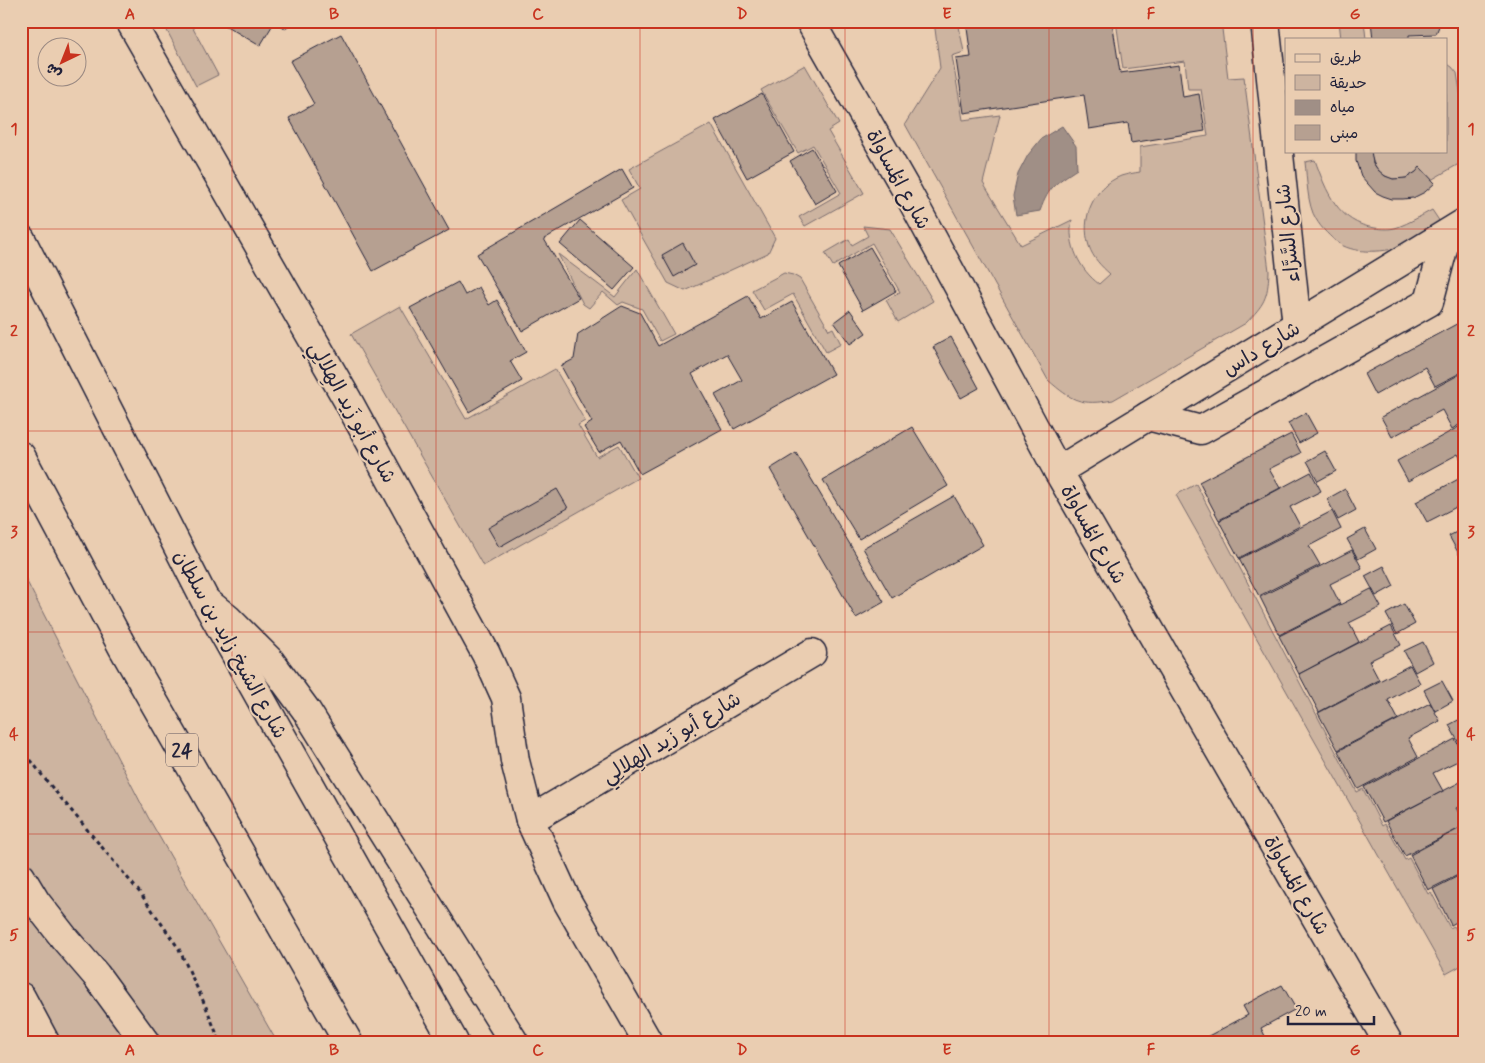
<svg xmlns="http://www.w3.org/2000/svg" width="1485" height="1063" viewBox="0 0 1485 1063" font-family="Mynerve,'Playpen Sans Arabic',sans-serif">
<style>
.green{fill:#cdb4a0;stroke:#786b6e}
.water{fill:#a08f86;stroke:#6e6368}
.building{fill:#b6a091;stroke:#22223b}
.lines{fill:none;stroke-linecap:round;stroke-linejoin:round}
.minor-casing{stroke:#22223b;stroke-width:31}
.major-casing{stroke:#22223b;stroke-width:31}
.highway-casing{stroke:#22223b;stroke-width:31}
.path{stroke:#22223b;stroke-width:3;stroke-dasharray:4 4;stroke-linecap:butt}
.minor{stroke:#eacdb1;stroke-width:28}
.major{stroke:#eacdb1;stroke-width:28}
.highway{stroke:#eacdb1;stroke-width:28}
.grid{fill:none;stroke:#c8321e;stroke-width:1;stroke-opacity:0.55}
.labels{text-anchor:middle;stroke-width:4;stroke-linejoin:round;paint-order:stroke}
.shield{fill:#eacdb1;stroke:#5e555e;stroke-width:1}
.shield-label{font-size:19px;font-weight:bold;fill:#22223b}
.street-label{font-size:20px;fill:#22223b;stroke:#eacdb1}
.neatline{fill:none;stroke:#c8321e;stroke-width:2}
.grid-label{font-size:16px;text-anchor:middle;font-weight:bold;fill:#c8321e}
</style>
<rect width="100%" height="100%" fill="#eacdb1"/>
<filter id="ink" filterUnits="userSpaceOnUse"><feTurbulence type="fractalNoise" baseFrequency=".02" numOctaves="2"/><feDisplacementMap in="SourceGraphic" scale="10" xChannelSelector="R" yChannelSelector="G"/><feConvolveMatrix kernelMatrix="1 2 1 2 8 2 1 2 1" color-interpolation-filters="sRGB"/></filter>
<g filter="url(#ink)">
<g class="green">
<path d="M162 21H189L218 75 196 86Z"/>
<path d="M934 21H958L964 52 952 56 963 120 1000 115 983 183 1021 245 1072 220C1067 244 1080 270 1099 284L1110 274C1101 266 1093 258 1089 246 1080 219 1093 187 1121 176 1127 174 1134 173 1140 172V147L1208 136 1201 89H1188L1185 61 1123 69 1116 21H1221L1228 78 1244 77 1269 271C1268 299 1264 304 1246 323L1113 400C1081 406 1072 401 1048 380L905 124 940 68Z"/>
<path d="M1339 21H1364L1366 39H1341Z"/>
<path d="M1446 63 1452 67 1457 73 1464 116V161L1431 180 1416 172C1413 174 1409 177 1405 178 1388 184 1371 168 1371 151H1446Z"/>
<path d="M805 65 839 124 828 131 864 193 805 226 799 217 841 193 813 145 798 153 761 90Z"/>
<path d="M711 124 775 238 768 253 685 291 668 283 621 200 640 189 629 169Z"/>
<path d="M1315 160C1326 191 1338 223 1375 228 1382 229 1390 230 1398 227 1409 223 1421 216 1432 210L1440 222C1428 230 1416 238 1404 245 1388 253 1355 254 1340 244 1331 238 1321 228 1316 219 1307 205 1307 178 1305 162Z"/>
<path d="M863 226 890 229 933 301 898 322 886 300 900 292 872 243 833 266 825 253 849 239 852 245 868 236Z"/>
<path d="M558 254 615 297 637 269 674 334 660 341 642 309 623 302 618 305 603 292 589 308 583 304Z"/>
<path d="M784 273 793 275 800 279 829 330 833 328 841 344 826 352 793 294 764 310 752 290Z"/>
<path d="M400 306 466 419 555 369 585 421 578 425 597 457 619 445 638 478 483 566 351 334Z"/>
<path d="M1196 484 1357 792 1363 789 1382 826 1385 824 1405 860 1409 858 1428 894 1431 892 1450 928 1454 926 1464 944V964L1446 974 1176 495Z"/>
<path d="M21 570 148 817 277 1042H21Z"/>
</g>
<path class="water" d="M1062 126 1076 146 1077 169C1056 183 1049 186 1040 211L1016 215 1013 196 1018 174 1028 155 1041 139Z"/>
<g class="building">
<path d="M218 21H291L286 29 275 21 260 46Z"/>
<path d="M966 21H1112L1120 73 1179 65 1183 97 1199 94 1205 131 1131 143 1128 123 1089 129 1084 95 964 113 956 59 971 57Z"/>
<path d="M1371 21H1441L1436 34 1409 35V39H1373Z"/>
<path d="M341 34 449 230 373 271 289 118 314 104 290 61Z"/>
<path d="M762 94 794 152 747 178 715 120Z"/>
<path d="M812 148 837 191 815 204 790 161Z"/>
<path d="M1356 151H1371L1373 163 1378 170 1385 176 1393 179 1406 178 1416 172 1420 167 1435 183 1425 192 1413 198 1403 199H1392L1383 196 1375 192 1361 176 1356 161Z"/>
<path d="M622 169 633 188 544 239 579 298 522 331 477 254Z"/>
<path d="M580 220 634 267 614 290 560 244Z"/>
<path d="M683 243 695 265 674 277 662 255Z"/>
<path d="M870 247 896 291 863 310 838 266Z"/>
<path d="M458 282 465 295 479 287 489 305 497 300 526 352 510 361 522 381 469 412 410 308Z"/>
<path d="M748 296 761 319 792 302 833 374 734 429 715 395 742 380 727 354 692 374 722 429 640 474 621 440 599 452 584 427 592 422 561 366 574 359 578 334 622 306 640 313 658 346Z"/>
<path d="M850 310 866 333 850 344 834 322Z"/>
<path d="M1464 320V371L1435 386 1425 367 1375 395 1364 374Z"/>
<path d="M951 337 979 388 961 398 933 347Z"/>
<path d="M1464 372V422L1452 429 1442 410 1392 437 1381 417Z"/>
<path d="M1306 413 1317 433 1299 443 1288 423Z"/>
<path d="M1464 424V465L1458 454 1408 481 1397 461Z"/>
<path d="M912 427 948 486 859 539 823 480Z"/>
<path d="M1291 434 1301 453 1269 469 1280 488 1219 520 1199 482Z"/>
<path d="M1325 451 1336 471 1318 481 1307 461Z"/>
<path d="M796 453 884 602 856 618 770 469Z"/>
<path d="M1311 472 1321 491 1290 507 1300 526 1239 558 1219 521Z"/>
<path d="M1464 476V503L1427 522 1416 502Z"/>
<path d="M557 489 568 508 499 547 488 528Z"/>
<path d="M1345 489 1356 510 1338 520 1327 499Z"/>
<path d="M954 496 983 545 892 598 863 548Z"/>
<path d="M1332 511 1341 529 1309 546 1320 565 1259 596 1239 559Z"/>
<path d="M1464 528V554L1460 556 1449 536Z"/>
<path d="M1365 529 1376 549 1358 559 1347 539Z"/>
<path d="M1352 550 1362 568 1330 584 1340 604 1279 635 1260 597Z"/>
<path d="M1384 566 1394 586 1376 596 1365 576Z"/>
<path d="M1371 589 1381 607 1349 623 1359 642 1299 674 1279 636Z"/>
<path d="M1404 604 1415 624 1397 634 1386 614Z"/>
<path d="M1391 626 1401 645 1369 661 1379 680 1319 712 1299 674Z"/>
<path d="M1423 642 1433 662 1415 672 1404 651Z"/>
<path d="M1410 665 1420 683 1388 700 1398 719 1338 750 1318 713Z"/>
<path d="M1442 681 1453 701 1435 711 1424 690Z"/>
<path d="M1430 703 1440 721 1408 738 1418 757 1358 789 1338 751Z"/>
<path d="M1464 717V743L1460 745 1449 725Z"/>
<path d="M1455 739 1464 755V758L1433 773 1443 791 1383 822 1364 787Z"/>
<path d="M1464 780V804L1456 808 1464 822V826L1405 856 1386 821Z"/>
<path d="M1464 826V872L1428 890 1410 855Z"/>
<path d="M1464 873V918L1451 925 1433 889Z"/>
<path d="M1464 919V930L1459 922Z"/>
<path d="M1282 985 1296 1009 1261 1028 1268 1042H1197L1248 1015 1243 1006Z"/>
</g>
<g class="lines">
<defs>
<g id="minor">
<path d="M130 21 347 399 486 654 506 698 515 761 530 820 567 901 648 1042"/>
<path d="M810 21 908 193 1058 471 1388 1042"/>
<path d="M1265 21 1297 326"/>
<path d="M1148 416 1201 430 1429 302 1447 234"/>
<path d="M1058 471 1464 223"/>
<path d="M530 820 812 653"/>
<path d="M21 877 36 902 65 939 96 975 145 1042"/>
<path d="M21 997 45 1042"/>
</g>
<path id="major" d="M207 602 228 619 270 661 306 710 514 1042"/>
<g id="highway">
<path d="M21 239 205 600 454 1042"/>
<path d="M21 456 122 646 348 1042"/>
</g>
</defs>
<use href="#minor" class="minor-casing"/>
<use href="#major" class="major-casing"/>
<use href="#highway" class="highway-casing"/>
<path class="path" d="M21 747 45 779 141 894 179 949 206 1007 220 1042"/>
<use href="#minor" class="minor"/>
<use href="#major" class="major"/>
<use href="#highway" class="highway"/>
</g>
</g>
<path class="grid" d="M232 21V1042M436 21V1042M640 21V1042M845 21V1042M1049 21V1042M1253 21V1042M21 229H1464M21 431H1464M21 632H1464M21 834H1464"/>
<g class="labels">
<rect class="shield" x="166" y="733.5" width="32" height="33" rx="4"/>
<g class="shield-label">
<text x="182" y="757">24</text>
</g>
<g class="street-label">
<text transform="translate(899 179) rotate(61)" y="7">شارع المُساواة</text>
<text transform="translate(1287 233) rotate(-96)" y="7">شارع السَّرَّاء</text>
<text transform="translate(1261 348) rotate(-31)" y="7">شارع داس</text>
<text transform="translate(353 412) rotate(61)" y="7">شارع أبو زَيد الهِلالِي</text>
<text transform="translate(1094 534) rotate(60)" y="7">شارع المُساواة</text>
<text transform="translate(231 644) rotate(61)" y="7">شارع الشيخ زايد بن سلطان</text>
<text transform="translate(671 737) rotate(-31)" y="7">شارع أبو زَيد الهِلالِي</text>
<text transform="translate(1297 885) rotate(60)" y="7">شارع المُساواة</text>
</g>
</g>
<rect width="1485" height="1063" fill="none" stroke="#eacdb1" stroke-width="55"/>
<rect x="1285" y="38" width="162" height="115" fill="#eacdb1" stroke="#9a8982"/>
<rect x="1295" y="54" width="25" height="8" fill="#eacdb1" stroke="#9a8982"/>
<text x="1330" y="62" font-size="15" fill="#22223b">طريق</text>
<rect x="1295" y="75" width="25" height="15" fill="#cdb4a0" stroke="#9a8982"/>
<text x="1330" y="88" font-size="15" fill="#22223b">حديقة</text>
<rect x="1295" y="100" width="25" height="15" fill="#a08f86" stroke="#9a8982"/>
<text x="1330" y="112" font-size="15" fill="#22223b">مياه</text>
<rect x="1295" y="125" width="25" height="15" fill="#b6a091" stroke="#9a8982"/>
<text x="1330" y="138" font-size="15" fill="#22223b">مبنى</text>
<g transform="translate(62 62) rotate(223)"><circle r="24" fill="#eacdb1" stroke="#9a8982"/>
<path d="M0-4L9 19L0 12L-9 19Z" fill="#c8321e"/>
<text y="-8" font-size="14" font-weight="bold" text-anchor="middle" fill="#22223b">ش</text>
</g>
<path d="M1288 1016v8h86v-8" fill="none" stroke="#22223b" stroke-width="2.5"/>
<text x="1295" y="1016" font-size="15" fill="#22223b" stroke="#eacdb1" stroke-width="4" paint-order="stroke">20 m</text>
<rect x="28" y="28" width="1430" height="1008" class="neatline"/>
<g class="grid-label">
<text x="130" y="19">A</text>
<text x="334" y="19">B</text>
<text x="538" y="19">C</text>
<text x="742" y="19">D</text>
<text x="947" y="19">E</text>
<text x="1151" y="19">F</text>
<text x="1355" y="19">G</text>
<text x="14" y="134">1</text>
<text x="1471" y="134">1</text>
<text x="14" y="336">2</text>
<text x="1471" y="336">2</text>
<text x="14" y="537">3</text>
<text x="1471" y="537">3</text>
<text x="14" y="739">4</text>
<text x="1471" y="739">4</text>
<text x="14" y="940">5</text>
<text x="1471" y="940">5</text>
<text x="130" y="1055">A</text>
<text x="334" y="1055">B</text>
<text x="538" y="1055">C</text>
<text x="742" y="1055">D</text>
<text x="947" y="1055">E</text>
<text x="1151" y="1055">F</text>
<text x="1355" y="1055">G</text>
</g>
</svg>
